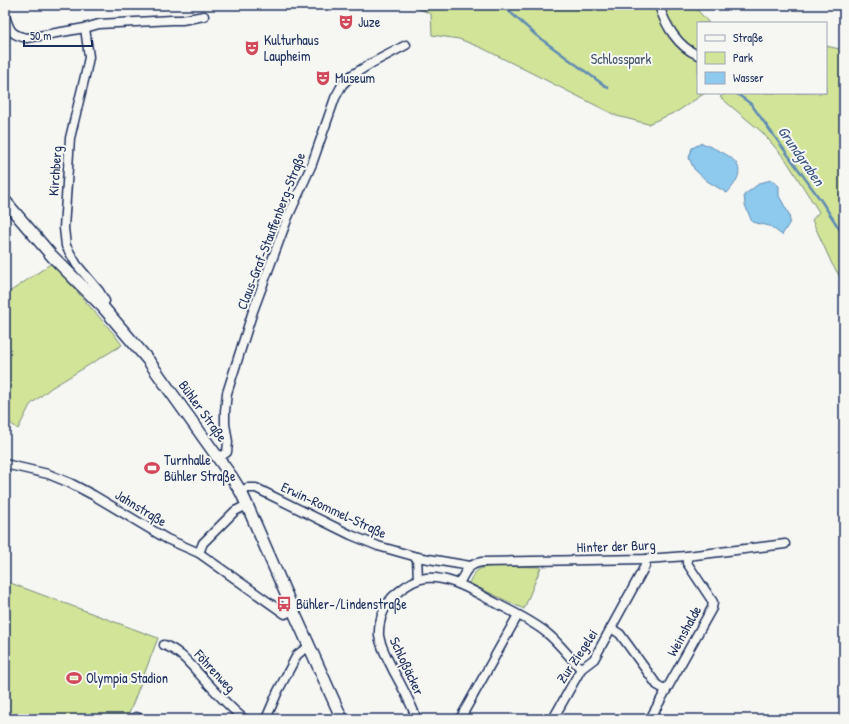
<svg xmlns="http://www.w3.org/2000/svg" width="849" height="724" viewBox="0 0 849 724" font-family="'Patrick Hand',sans-serif">
<style>
.green{fill:#d2e498;stroke:#768a7b}
.water{fill:#8ec9ee;stroke:#608bb4}
.lines{fill:none;stroke-linecap:round;stroke-linejoin:round}
.stream{stroke:#608bb4;stroke-width:2.5}
.street-casing{stroke:#1b2f5e;stroke-width:11}
.secondary-casing{stroke:#1b2f5e;stroke-width:14}
.street{stroke:#f6f6f2;stroke-width:8}
.secondary{stroke:#f6f6f2;stroke-width:11}
.labels{text-anchor:middle;stroke-width:4;stroke-linejoin:round;paint-order:stroke}
.poi-label{font-size:14px;fill:#1b2f5e;stroke:#f6f6f2;text-anchor:start}
.park-label{font-size:14px;fill:#40536a;stroke:#f6f6f2}
.street-label{font-size:14px;fill:#1b2f5e;stroke:#f6f6f2}
.water-label{font-size:15px;font-style:italic;fill:#385682;stroke:#f6f6f2}
</style>
<rect width="100%" height="100%" fill="#f6f6f2"/>
<filter id="ink" filterUnits="userSpaceOnUse"><feTurbulence type="fractalNoise" baseFrequency=".025" numOctaves="2"/><feDisplacementMap in="SourceGraphic" scale="8" xChannelSelector="R" yChannelSelector="G"/><feConvolveMatrix kernelMatrix="1 2 1 2 8 2 1 2 1" color-interpolation-filters="sRGB"/></filter>
<g filter="url(#ink)">
<g class="green">
<path d="M411 5H693L709 23H698V93H705L678 111 648 124 617 116 482 48 459 39 432 35 431 14Z"/>
<path d="M826 46 844 50V283L832 264 812 220 819 212 786 160 762 132 720 97 726 93H826Z"/>
<path d="M52 263 114 334 122 345 51 388 30 405 18 429 5 419V295Z"/>
<path d="M498 566 541 567 524 609 469 583C476 567 482 567 498 566Z"/>
<path d="M5 581 158 638 127 719H5Z"/>
</g>
<g class="water">
<path d="M702 143C728 155 755 163 727 193L707 181 694 169 689 158 692 148Z"/>
<path d="M771 180 779 186V196L789 214 790 222 782 235 770 226 752 222 745 205 744 195 760 183Z"/>
</g>
<g class="lines">
<g class="stream">
<path d="M502 5 537 36 608 88"/>
<path d="M736 93 751 104 820 199 844 236"/>
</g>
<defs>
<g id="street">
<path d="M659 5C665 25 678 47 698 55"/>
<path d="M5 16C10 31 11 35 27 38L85 28 99 24 172 20H182L204 16"/>
<path d="M85 28 89 57 86 72 70 138 64 228 66 246 77 265 99 291 105 301 102 306"/>
<path d="M219 458 227 452 228 442 225 424V411L227 393 253 311 288 217 312 164 335 98 342 85 352 75 372 63 406 45"/>
<path d="M5 464 48 474 70 483 93 495 167 539 199 553 203 543 235 511 247 505"/>
<path d="M241 492 247 488H256L351 535 378 546 417 557 470 566"/>
<path d="M199 553 285 614 293 610"/>
<path d="M417 557 418 579"/>
<path d="M459 584C465 572 468 564 482 562L646 559 687 556 785 544"/>
<path d="M611 628 620 634 657 685 666 690"/>
<path d="M164 645C180 651 190 664 202 677 215 691 228 706 244 719"/>
<path d="M136 717 142 719"/>
<path d="M266 719 278 691 297 655 302 651 310 647"/>
<path d="M417 719C410 702 402 686 393 670 388 659 381 648 379 636 378 621 385 602 397 593 405 586 415 579 426 578 435 577 444 579 453 582 468 587 482 596 496 603 514 613 533 621 548 634 560 644 570 658 581 669"/>
<path d="M460 719 518 615"/>
<path d="M553 719 581 669 594 659 645 566 646 559"/>
<path d="M650 719 712 608 713 602 687 563V556"/>
</g>
<path id="secondary" d="M5 201 52 256 102 306 148 360 231 476 241 492 247 505 293 610 342 719"/>
</defs>
<use href="#street" class="street-casing"/>
<use href="#secondary" class="secondary-casing"/>
<use href="#street" class="street"/>
<use href="#secondary" class="secondary"/>
</g>
</g>
<defs>
<symbol id="theatre-bare" viewBox="-9 -9 18 18"><path d="M-5-5.5Q0-4 5-5.5V0Q5 5 0 6Q-5 5-5 0ZM-3.3-2.5H-1v1.5H-3.3ZM1-2.5H3.3v1.5H1ZM-2.8 1Q0 5.5 2.8 1Z" fill="#d1495b" stroke="#f6f6f2" stroke-width="2.5" paint-order="stroke"/></symbol>
<symbol id="stadium-bare" viewBox="-9 -9 18 18"><path d="M0-5a6.5 5 0 1 0 0 10a6.5 5 0 1 0 0-10ZM-3.5-1.8h7v3.6h-7Z" fill="#d1495b" stroke="#f6f6f2" stroke-width="2.5" paint-order="stroke"/></symbol>
<symbol id="bus-bare" viewBox="-9 -9 18 18"><path d="M-5-6H5V4H4V6H2V4H-2V6H-4V4H-5ZM-3.5-4V0h7V-4ZM-3.5 1.2v1.5H-2V1.2ZM2 1.2v1.5H3.5V1.2Z" fill="#d1495b" stroke="#f6f6f2" stroke-width="2.5" paint-order="stroke"/></symbol>
</defs>
<g fill-rule="evenodd">
<use href="#theatre-bare" x="335" y="11" width="22" height="22"/>
<use href="#theatre-bare" x="241" y="37" width="22" height="22"/>
<use href="#theatre-bare" x="312" y="67" width="22" height="22"/>
<use href="#stadium-bare" x="141" y="457" width="22" height="22"/>
<use href="#bus-bare" x="273" y="593" width="22" height="22"/>
<use href="#stadium-bare" x="63" y="667" width="22" height="22"/>
</g>
<g class="labels">
<g class="poi-label">
<text x="358" y="27">Juze</text>
<text x="264" y="45">Kulturhaus<tspan x="264" dy="16">Laupheim</tspan></text>
<text x="335" y="83">Museum</text>
<text x="164" y="465">Turnhalle<tspan x="164" dy="16">Bühler Straße</tspan></text>
<text x="296" y="609">Bühler-/Lindenstraße</text>
<text x="86" y="683">Olympia Stadion</text>
</g>
<g class="park-label">
<text x="621" y="64">Schlosspark</text>
</g>
<g class="street-label">
<text transform="translate(55 171) rotate(-86)" y="5">Kirchberg</text>
<text transform="translate(271 231) rotate(-69)" y="5">Claus-Graf-Stauffenberg-Straße</text>
<text transform="translate(203 411) rotate(54)" y="5">Bühler Straße</text>
<text transform="translate(141 508) rotate(31)" y="5">Jahnstraße</text>
<text transform="translate(334 510) rotate(25)" y="5">Erwin-Rommel-Straße</text>
<text transform="translate(616 546) rotate(-2)" y="5">Hinter der Burg</text>
<text transform="translate(684 631) rotate(-61)" y="5">Weinshalde</text>
<text transform="translate(577 656) rotate(-56)" y="5">Zur Ziegelei</text>
<text transform="translate(407 666) rotate(65)" y="5">Schloßäcker</text>
<text transform="translate(215 671) rotate(47)" y="5">Föhrenweg</text>
</g>
<g class="water-label">
<text transform="translate(801 156) rotate(55)" y="5">Grundgraben</text>
</g>
</g>
<rect width="849" height="724" fill="none" stroke="#f6f6f2" stroke-width="20"/>
<rect x="10" y="10" width="829" height="704" fill="none" stroke="#1b2f5e" stroke-width="1.5" filter="url(#ink)"/>
<rect x="697" y="22" width="130" height="72" fill="#f6f6f2" stroke="#9ea6b7"/>
<rect x="705" y="35" width="20" height="6" fill="#f6f6f2" stroke="#9ea6b7"/>
<text x="733" y="42" font-size="12" fill="#1b2f5e">Straße</text>
<rect x="705" y="52" width="20" height="12" fill="#d2e498" stroke="#9ea6b7"/>
<text x="733" y="62" font-size="12" fill="#1b2f5e">Park</text>
<rect x="705" y="72" width="20" height="12" fill="#8ec9ee" stroke="#9ea6b7"/>
<text x="733" y="82" font-size="12" fill="#1b2f5e">Wasser</text>
<path d="M24 40v6h68v-6" fill="none" stroke="#1b2f5e" stroke-width="2"/>
<text x="30" y="40" font-size="12" fill="#1b2f5e" stroke="#f6f6f2" stroke-width="3" paint-order="stroke">50 m</text>
</svg>
